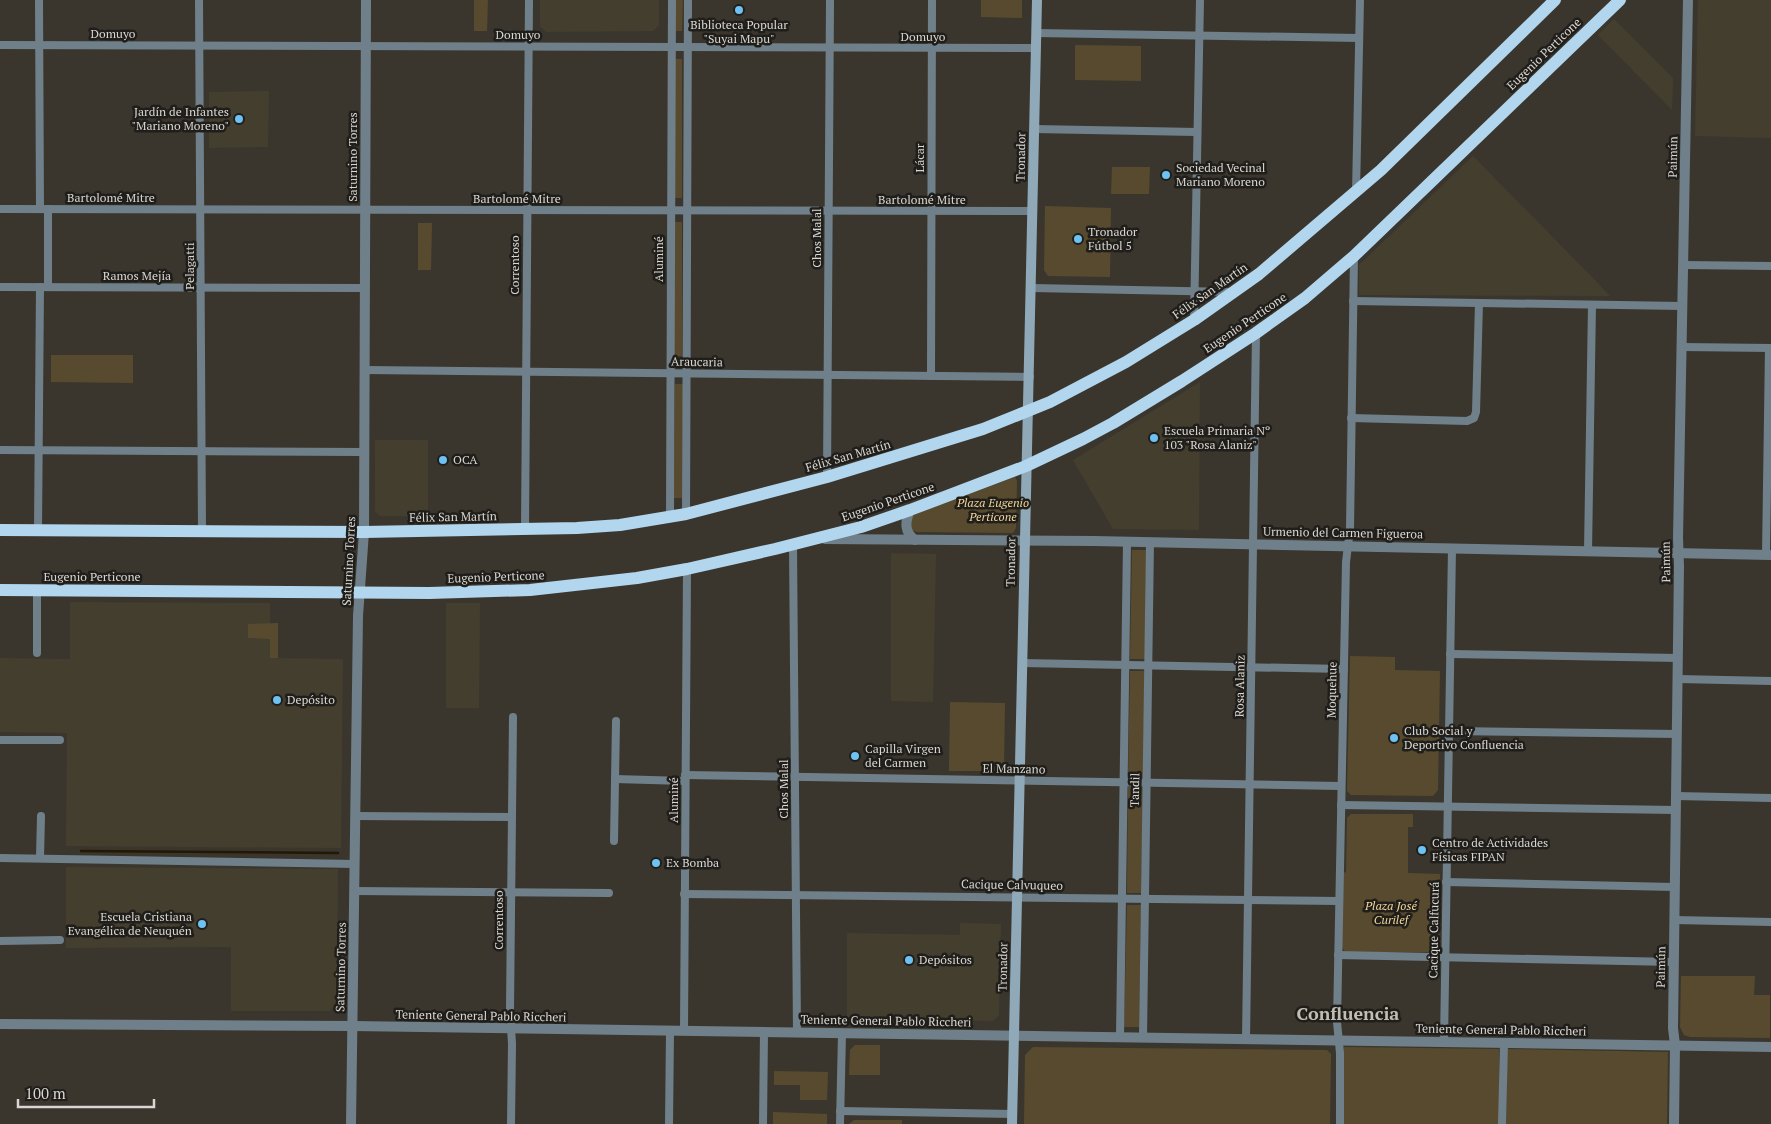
<svg xmlns="http://www.w3.org/2000/svg" width="1771" height="1124" viewBox="0 0 1771 1124" font-family="'PT Serif',serif">
<style>
.built{fill:#443e2f}
.green{fill:#584a2e}
.lines{fill:none;stroke-linecap:round;stroke-linejoin:round}
.stream{stroke:#231801;stroke-width:2.5}
.minor{stroke:#70808a;stroke-width:8}
.tertiary{stroke:#70808a;stroke-width:10}
.secondary{stroke:#8fa9b9;stroke-width:10}
.trunk{stroke:#b2d6ee;stroke-width:12}
.poi-dot{fill:#6ec2f3;stroke:#201e1a;stroke-width:2}
.labels{text-anchor:middle;stroke-width:5;stroke-linejoin:round;paint-order:stroke}
.poi-label{font-size:12px;fill:#dad7d2;stroke:#201e1a;text-anchor:start}
.street-label{font-size:12px;fill:#dad7d2;stroke:#201e1a}
.park-label{font-size:12px;font-style:italic;fill:#f1d497;stroke:#201e1a}
.district-label{font-size:18px;font-weight:bold;fill:#c3beb4;stroke:#201e1a}
</style>
<rect width="100%" height="100%" fill="#3a362e"/>
<g class="built">
<path d="M540 0H659V25L653 31 546 32 540 26Z"/>
<path d="M1698 0H1771V138L1695 136Z"/>
<path d="M1614 19 1673 78 1672 110 1598 35Z"/>
<path d="M269 91 268 147 209 148V92Z"/>
<path d="M1473 156 1592 277 1610 296 1359 295V265Z"/>
<path d="M1200 382 1199 530 1113 529 1073 460Z"/>
<path d="M375 440H428V516H380L375 512Z"/>
<path d="M891 553 936 554 933 702 891 701Z"/>
<path d="M70 602 270 603V658L343 659 341 848 66 846 67 733 0 732V658L70 659Z"/>
<path d="M446 603H480L479 708H446Z"/>
<path d="M66 867 338 869 337 1004 330 1011H231V947L66 948Z"/>
<path d="M960 923 1001 924 999 1015 993 1021 847 1019V933L960 935Z"/>
</g>
<g class="green">
<path d="M474 0H488L487 31H474Z"/>
<path d="M676 0H683L682 31H676Z"/>
<path d="M981 0H1022V18L981 17Z"/>
<path d="M1075 45 1141 46V81L1075 80Z"/>
<rect x="675" y="59" width="7" height="139"/>
<path d="M1112 167H1150L1149 194H1111Z"/>
<path d="M1045 206 1111 208 1110 277 1048 276 1044 270Z"/>
<rect x="674" y="222" width="8" height="134"/>
<path d="M418 223H432L431 270H418Z"/>
<path d="M51 355H133V383L51 382Z"/>
<path d="M675 384H683L682 498H674Z"/>
<path d="M1015 477 1017 481 1016 528 1013 533 917 532 912 530 910 526 913 515Z"/>
<path d="M1132 550H1146L1145 659H1130Z"/>
<path d="M278 623V658H270V639L248 638V624Z"/>
<path d="M1350 656 1395 657V670L1440 671 1438 790 1433 796 1351 795 1347 791Z"/>
<path d="M1130 671H1145L1143 778 1128 777Z"/>
<path d="M950 702 1005 703 1004 766 998 771H949Z"/>
<path d="M1128 787H1143L1141 893H1127Z"/>
<path d="M1351 814H1413V827H1408V873L1440 874 1439 945 1436 952H1350L1345 951 1342 948 1343 873 1346 872 1347 818Z"/>
<path d="M1127 905H1141L1139 1027H1124Z"/>
<path d="M1681 976H1755L1754 995H1770V1038L1690 1037 1684 1035 1680 1027Z"/>
<path d="M855 1045H880V1075H849L850 1050Z"/>
<path d="M1033 1047 1327 1050 1331 1054 1330 1124H1024L1025 1055Z"/>
<path d="M1344 1047 1499 1049V1124H1344Z"/>
<path d="M1507 1049 1668 1052 1667 1124H1506Z"/>
<path d="M774 1071 828 1072 827 1100H800V1085H774Z"/>
<path d="M773 1112 827 1114V1124H773Z"/>
<path d="M854 1120H902V1124H849Z"/>
</g>
<g class="lines">
<path class="stream" d="M81 851 338 853"/>
<g class="minor">
<path d="M39 0 40 209"/>
<path d="M199 0 202 531"/>
<path d="M1036 33 1359 38"/>
<path d="M0 45 1036 48"/>
<path d="M1034 129 1197 132"/>
<path d="M1356 192 1360 0"/>
<path d="M0 209 1033 211"/>
<path d="M1683 265 1771 266"/>
<path d="M0 287 365 288"/>
<path d="M48 287V209"/>
<path d="M1032 288 1232 292"/>
<path d="M1353 301 1682 306"/>
<path d="M1194 320 1200 0"/>
<path d="M1682 347 1771 348"/>
<path d="M365 370 1030 377"/>
<path d="M931 376 932 0"/>
<path d="M1351 418 1467 421 1474 418 1476 412 1479 303"/>
<path d="M0 450 364 452"/>
<path d="M827 477 830 0"/>
<path d="M686 514 688 0"/>
<path d="M670 517 672 0"/>
<path d="M525 529 529 0"/>
<path d="M38 530 40 287"/>
<path d="M793 545 797 1032"/>
<path d="M1588 551 1592 305"/>
<path d="M1766 555 1769 348"/>
<path d="M37 591V653"/>
<path d="M1450 654 1678 658"/>
<path d="M1022 663 1344 669"/>
<path d="M1678 679 1771 681"/>
<path d="M1449 731 1677 734"/>
<path d="M0 740H60"/>
<path d="M685 775 1341 786"/>
<path d="M615 779 685 781"/>
<path d="M1676 796 1771 798"/>
<path d="M1341 805 1676 810"/>
<path d="M355 816 511 817"/>
<path d="M614 841 616 721"/>
<path d="M0 858 355 864"/>
<path d="M40 858 41 816"/>
<path d="M1446 882 1675 887"/>
<path d="M354 891 609 893"/>
<path d="M684 894 1339 901"/>
<path d="M1674 920 1771 922"/>
<path d="M0 941 60 940"/>
<path d="M1338 955 1674 962"/>
<path d="M684 1031 687 569"/>
<path d="M1120 1037 1127 542"/>
<path d="M1143 1037 1150 542"/>
<path d="M1246 1039 1256 333"/>
<path d="M1444 1042 1452 548"/>
<path d="M840 1111 1013 1114"/>
<path d="M511 1124 512 1044 510 1010 513 717"/>
<path d="M669 1124 670 1031"/>
<path d="M763 1124 764 1032"/>
<path d="M840 1124 842 1033"/>
<path d="M1340 1124V1053L1337 1022 1346 562 1350 529 1354 256"/>
<path d="M1502 1124 1504 1043"/>
</g>
<g class="tertiary">
<path d="M910 510C905 522 904 532 915 540"/>
<path d="M825 539 1094 541 1771 555"/>
<path d="M0 1024 352 1026 1771 1047"/>
<path d="M351 1124 358 616 364 532 366 0"/>
<path d="M1674 1124 1675 1045 1673 1028 1679 566 1678 538 1688 0"/>
</g>
<path class="secondary" d="M1012 1124 1037 0"/>
<g class="trunk">
<path d="M0 530 364 532 577 528 620 525 686 514 827 477 983 429 1050 402 1126 362 1194 320 1259 274 1381 170 1555 0"/>
<path d="M0 590 429 593 530 590 637 578 687 569 775 549 861 527 910 510 1026 466 1083 439 1113 423 1182 381 1256 333 1305 298 1354 256 1620 0"/>
</g>
</g>
<g class="poi-dot">
<circle cx="739" cy="10" r="5"/>
<circle cx="239" cy="119" r="5"/>
<circle cx="1166" cy="175" r="5"/>
<circle cx="1078" cy="239" r="5"/>
<circle cx="1154" cy="438" r="5"/>
<circle cx="443" cy="460" r="5"/>
<circle cx="277" cy="700" r="5"/>
<circle cx="1394" cy="738" r="5"/>
<circle cx="855" cy="756" r="5"/>
<circle cx="1422" cy="850" r="5"/>
<circle cx="656" cy="863" r="5"/>
<circle cx="202" cy="924" r="5"/>
<circle cx="909" cy="960" r="5"/>
</g>
<g class="labels">
<g class="poi-label">
<text x="739" y="29" text-anchor="middle">Biblioteca Popular<tspan x="739" dy="14">"Suyai Mapu"</tspan></text>
<text x="229" y="116" text-anchor="end">Jardín de Infantes<tspan x="229" dy="14">"Mariano Moreno"</tspan></text>
<text x="1176" y="172">Sociedad Vecinal<tspan x="1176" dy="14">Mariano Moreno</tspan></text>
<text x="1088" y="236">Tronador<tspan x="1088" dy="14">Fútbol 5</tspan></text>
<text x="1164" y="435">Escuela Primaria Nº<tspan x="1164" dy="14">103 "Rosa Alaniz"</tspan></text>
<text x="453" y="464">OCA</text>
<text x="287" y="704">Depósito</text>
<text x="1404" y="735">Club Social y<tspan x="1404" dy="14">Deportivo Confluencia</tspan></text>
<text x="865" y="753">Capilla Virgen<tspan x="865" dy="14">del Carmen</tspan></text>
<text x="1432" y="847">Centro de Actividades<tspan x="1432" dy="14">Físicas FIPAN</tspan></text>
<text x="666" y="867">Ex Bomba</text>
<text x="192" y="921" text-anchor="end">Escuela Cristiana<tspan x="192" dy="14">Evangélica de Neuquén</tspan></text>
<text x="919" y="964">Depósitos</text>
</g>
<g class="street-label">
<text x="113" y="38">Domuyo</text>
<text x="518" y="39">Domuyo</text>
<text x="923" y="41">Domuyo</text>
<text transform="translate(1544 54) rotate(-44)" y="4">Eugenio Perticone</text>
<text transform="translate(353 157) rotate(-90)" y="4">Saturnino Torres</text>
<text transform="translate(1021 157) rotate(-89)" y="4">Tronador</text>
<text transform="translate(1673 157) rotate(-89)" y="4">Paimún</text>
<text transform="translate(920 158) rotate(-90)" y="4">Lácar</text>
<text x="111" y="202">Bartolomé Mitre</text>
<text x="517" y="203">Bartolomé Mitre</text>
<text x="922" y="204">Bartolomé Mitre</text>
<text transform="translate(817 238) rotate(-90)" y="4">Chos Malal</text>
<text transform="translate(659 259) rotate(-90)" y="4">Aluminé</text>
<text transform="translate(515 265) rotate(-90)" y="4">Correntoso</text>
<text transform="translate(190 266) rotate(-90)" y="4">Pelagatti</text>
<text x="137" y="280">Ramos Mejía</text>
<text transform="translate(1210 291) rotate(-35)" y="4">Félix San Martín</text>
<text transform="translate(1245 323) rotate(-34)" y="4">Eugenio Perticone</text>
<text transform="translate(697 362) rotate(1)" y="4">Araucaria</text>
<text transform="translate(848 456) rotate(-16)" y="4">Félix San Martín</text>
<text transform="translate(888 502) rotate(-19)" y="4">Eugenio Perticone</text>
<text transform="translate(453 517) rotate(-1)" y="4">Félix San Martín</text>
<text transform="translate(1343 533) rotate(1)" y="4">Urmenio del Carmen Figueroa</text>
<text transform="translate(349 561) rotate(-87)" y="4">Saturnino Torres</text>
<text transform="translate(1011 562) rotate(-89)" y="4">Tronador</text>
<text transform="translate(1666 562) rotate(-91)" y="4">Paimún</text>
<text x="92" y="581">Eugenio Perticone</text>
<text transform="translate(496 577) rotate(-2)" y="4">Eugenio Perticone</text>
<text transform="translate(1240 686) rotate(-89)" y="4">Rosa Alaniz</text>
<text transform="translate(1332 690) rotate(-89)" y="4">Moquehue</text>
<text transform="translate(1014 769) rotate(1)" y="4">El Manzano</text>
<text transform="translate(784 789) rotate(-90)" y="4">Chos Malal</text>
<text transform="translate(1135 790) rotate(-89)" y="4">Tandil</text>
<text transform="translate(674 800) rotate(-90)" y="4">Aluminé</text>
<text transform="translate(1012 885) rotate(1)" y="4">Cacique Calvuqueo</text>
<text transform="translate(499 920) rotate(-90)" y="4">Correntoso</text>
<text transform="translate(1434 930) rotate(-89)" y="4">Cacique Calfucurá</text>
<text transform="translate(341 967) rotate(-89)" y="4">Saturnino Torres</text>
<text transform="translate(1003 967) rotate(-89)" y="4">Tronador</text>
<text transform="translate(1661 967) rotate(-89)" y="4">Paimún</text>
<text transform="translate(481 1016) rotate(1)" y="4">Teniente General Pablo Riccheri</text>
<text transform="translate(886 1021) rotate(1)" y="4">Teniente General Pablo Riccheri</text>
<text transform="translate(1501 1030) rotate(1)" y="4">Teniente General Pablo Riccheri</text>
</g>
<g class="park-label">
<text x="993" y="507">Plaza Eugenio<tspan x="993" dy="14">Perticone</tspan></text>
<text x="1391" y="910">Plaza José<tspan x="1391" dy="14">Curilef</tspan></text>
</g>
<g class="district-label">
<text x="1348" y="1020">Confluencia</text>
</g>
</g>
<path d="M18 1099v8h136v-8" fill="none" stroke="#dad7d2" stroke-width="2.5"/>
<text x="25" y="1099" font-size="15" fill="#dad7d2" stroke="#201e1a" stroke-width="4" paint-order="stroke">100 m</text>
</svg>
